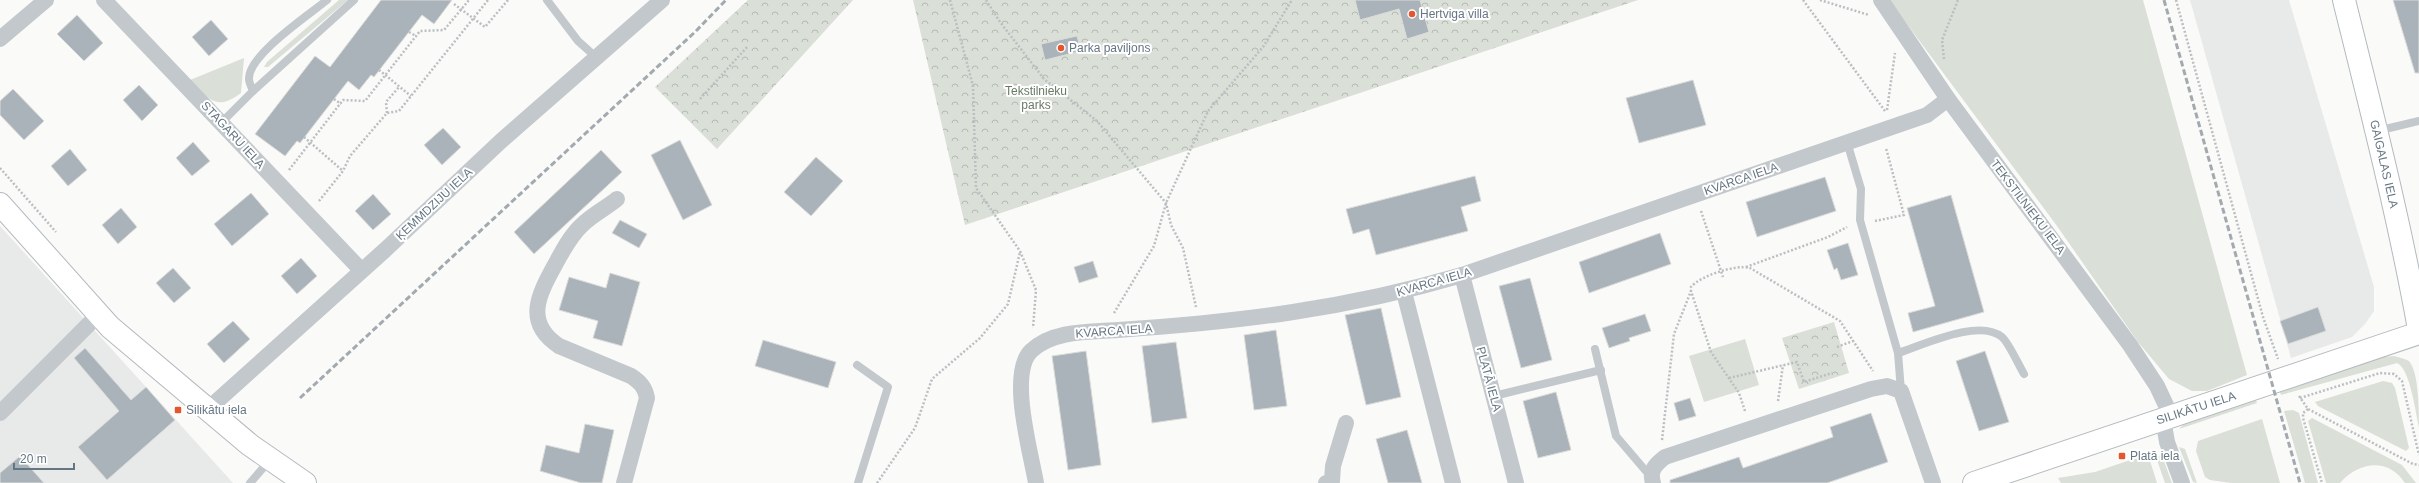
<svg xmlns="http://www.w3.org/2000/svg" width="2419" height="483" viewBox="0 0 2419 483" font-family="Helvetica,sans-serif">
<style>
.built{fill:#e8e9e9}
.green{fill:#dadfd7}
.park{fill:url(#park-crowns)}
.building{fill:#aab3b9;stroke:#dcdcda}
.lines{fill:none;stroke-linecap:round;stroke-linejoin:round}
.secondary-casing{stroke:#b3babf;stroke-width:24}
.path{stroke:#bbbfc2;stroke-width:2.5;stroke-dasharray:2 2;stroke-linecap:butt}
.lane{stroke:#c3c8cc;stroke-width:8}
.street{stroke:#c3c8cc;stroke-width:16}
.secondary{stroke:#fff;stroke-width:22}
.rail{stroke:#a2aab0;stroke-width:3;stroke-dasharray:6 3;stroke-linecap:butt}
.poi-dot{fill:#e4572e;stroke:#fff;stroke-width:1.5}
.labels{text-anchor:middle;stroke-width:4;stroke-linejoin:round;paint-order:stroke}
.poi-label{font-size:12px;fill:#657683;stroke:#fff;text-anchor:start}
.park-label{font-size:12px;fill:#687a64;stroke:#fff}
.street-label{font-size:12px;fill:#657683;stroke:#fff}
</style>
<defs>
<pattern id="park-crowns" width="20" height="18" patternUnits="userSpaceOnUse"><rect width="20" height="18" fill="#dadfd7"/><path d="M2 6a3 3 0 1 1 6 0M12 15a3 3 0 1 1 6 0" fill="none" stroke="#b4b9b4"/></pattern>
</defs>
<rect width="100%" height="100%" fill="#fafaf8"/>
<g class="built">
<path d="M2190 0H2289L2374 287V311L2365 324 2352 337 2291 358Z"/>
<path d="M0 226 233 483H0Z"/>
</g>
<g class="green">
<path d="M339 0H348L268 67H264L267 62Z"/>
<path d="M1889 0H2143L2247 375 2207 391H2192L2169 379 2138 342 2057 226Z"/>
<path d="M244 58 241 93C216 112 209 99 190 80Z"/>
<path d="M1745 339 1759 385 1704 402 1689 356Z"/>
<path d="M2394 356C2399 357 2405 359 2409 361 2419 372 2419 412 2419 428 2416 414 2410 368 2397 363L2281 395 2280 392 2383 357Z"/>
<path d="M2383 381 2392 383 2395 388 2409 448 2406 451 2318 406 2315 402Z"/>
<path d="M2256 400 2257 403 2179 429 2185 423Z"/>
<path d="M2293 410 2299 413 2318 483H2305L2284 411Z"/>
<path d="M2312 418 2402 465 2416 483H2405C2388 457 2358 462 2340 483H2326L2308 421Z"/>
<path d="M2262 419 2280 483H2231L2210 480 2205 477 2196 451 2198 441Z"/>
<path d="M2179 447 2185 449 2197 483 2193 482Z"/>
<path d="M2161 453 2172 483H2165L2157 460Z"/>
<path d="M2142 456 2150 461 2157 483H2061L2058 478 2095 472Z"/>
</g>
<g class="park">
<path d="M748 0H853L717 149 655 87Z"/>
<path d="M913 0H1638L965 225Z"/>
<path d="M1834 322 1849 373 1799 389 1782 338Z"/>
</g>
<g class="building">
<path d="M381 0H452L434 24 422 15 374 77 371 75 359 90 348 81 300 143 297 141 285 156 255 134 315 56 330 67Z"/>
<path d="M1355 0H1420L1429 32 1407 39 1399 9 1360 20Z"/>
<path d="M2393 0H2419V73H2415Z"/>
<path d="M77 15 103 43 84 61 57 34Z"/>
<path d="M211 20 228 39 209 56 192 37Z"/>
<path d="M1077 36 1081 51 1045 60 1041 44Z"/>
<path d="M1693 80 1706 125 1639 143 1626 98Z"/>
<path d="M139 85 158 105 142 121 123 100Z"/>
<path d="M13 89 44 121 24 140 0 115V101Z"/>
<path d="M443 128 461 147 442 165 424 145Z"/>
<path d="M680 140 712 205 683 220 651 155Z"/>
<path d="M193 142 210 161 192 176 176 158Z"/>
<path d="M70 149 87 170 68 186 51 166Z"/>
<path d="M601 150 622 172 534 254 514 232Z"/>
<path d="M816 157 843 181 811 216 784 192Z"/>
<path d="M1475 176 1481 201 1461 207 1468 231 1376 255 1369 229 1353 234 1346 209Z"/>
<path d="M1825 177 1836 211 1757 237 1746 202Z"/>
<path d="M251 193 269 214 232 246 214 224Z"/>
<path d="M373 194 391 214 373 230 355 211Z"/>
<path d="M1951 195 1984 312 1913 332 1908 313 1935 306 1907 208Z"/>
<path d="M121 208 137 227 118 244 102 225Z"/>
<path d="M620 220 647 234 639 248 612 233Z"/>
<path d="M1660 233 1671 264 1589 293 1579 262Z"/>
<path d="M1848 243 1858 275 1841 280 1837 268 1834 270 1827 250Z"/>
<path d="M301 258 317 276 297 294 281 276Z"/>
<path d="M1093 261 1098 277 1079 283 1074 267Z"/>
<path d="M173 268 191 288 174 303 156 283Z"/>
<path d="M610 273 640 282 622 346 593 338 598 321 559 310 569 277 606 288Z"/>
<path d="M1530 278 1552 360 1521 368 1499 286Z"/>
<path d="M2318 307 2326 331 2288 344 2280 321Z"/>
<path d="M1381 308 1401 397 1366 405 1345 315Z"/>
<path d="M1645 314 1651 331 1629 338 1630 341 1609 348 1602 328Z"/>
<path d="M233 321 250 339 224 363 207 344Z"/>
<path d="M1276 330 1287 406 1254 410 1244 335Z"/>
<path d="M763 340 836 362 828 388 755 366Z"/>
<path d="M1176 342 1187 418 1152 423 1142 346Z"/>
<path d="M85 348 131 400 146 387 175 420 107 480 78 447 119 411 74 358Z"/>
<path d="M1086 351 1101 465 1068 470 1052 356Z"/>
<path d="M1985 351 2009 422 1979 431 1956 361Z"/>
<path d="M1556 392 1571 450 1538 458 1523 401Z"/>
<path d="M1690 398 1696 416 1679 421 1674 403Z"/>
<path d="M1871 413 1888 462 1827 483H1670V480L1739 457 1743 468 1833 437 1830 427Z"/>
<path d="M585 424 614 430 602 483H581L540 471 546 445 579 453Z"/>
<path d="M1407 430 1422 483H1388L1376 439Z"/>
<path d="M20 456 44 483H0V473Z"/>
</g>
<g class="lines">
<defs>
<g id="secondary">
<path d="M2344 0C2371 109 2399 218 2419 329"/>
<path d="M0 204 110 327 250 445 305 483"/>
<path d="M1974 483 2419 333"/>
</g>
</defs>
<use href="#secondary" class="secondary-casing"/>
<g class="path">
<path d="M950 0 973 86 976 188 1020 251 1036 290 1033 328"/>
<path d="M986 0 1000 22 1044 79 1097 121 1166 203 1171 225 1183 248 1196 307"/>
<path d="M1803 0 1885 111"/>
<path d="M1820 0 1869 15"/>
<path d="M2176 0 2263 317 2278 359"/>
<path d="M454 4 485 27 508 0"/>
<path d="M409 32 416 36"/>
<path d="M1944 59 1942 40 1958 0"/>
<path d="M379 70 411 96"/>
<path d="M334 99 341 104"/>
<path d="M700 99 748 46"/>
<path d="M1887 110 1895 53"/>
<path d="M387 113 386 102 399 87"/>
<path d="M304 137 343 171"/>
<path d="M0 168 56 232"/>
<path d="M289 170 343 100 365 101 420 31 444 30 469 0"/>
<path d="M319 201 343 171 350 156 387 113 399 111 488 0"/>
<path d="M1701 211 1723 277"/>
<path d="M1875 221 1904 215 1886 148"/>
<path d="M1746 267 1828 237 1847 227"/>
<path d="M1114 313 1154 246 1166 203 1208 111 1263 47 1292 0"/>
<path d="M1837 347 1853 341"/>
<path d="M1729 378 1797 362 1804 382 1832 373"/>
<path d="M2299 396 2308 409 2413 464 2419 465"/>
<path d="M2300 398 2380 373 2394 374 2402 381 2419 455"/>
<path d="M1778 401 1783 365"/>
<path d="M2308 409 2303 413V418L2322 483"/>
<path d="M1745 411 1739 393 1711 352 1691 291V287C1700 276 1736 264 1750 268L1840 321 1873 371"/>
<path d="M1662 440 1674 334 1691 291"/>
<path d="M877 483 915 428 932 379 980 338 1008 304 1020 252"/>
</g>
<g class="lane">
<path d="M547 0 578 41 597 58"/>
<path d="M253 91 354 0"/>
<path d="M222 122 253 91C252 88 249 83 249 79 248 55 309 15 327 0"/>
<path d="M2377 131 2419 121"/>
<path d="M1847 142 1861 189 1860 220 1898 353 1901 391"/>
<path d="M1595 349 1616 436 1651 477"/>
<path d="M1898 353C1923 345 1979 318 2002 337 2009 343 2019 366 2024 374"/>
<path d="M857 365 888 387 858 483"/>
<path d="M1494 396 1601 370"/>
<path d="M250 483 270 460"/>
</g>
<g class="street">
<path d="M104 0 361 270"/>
<path d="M1881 0 1948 99 2130 345 2157 386 2171 416"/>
<path d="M0 39 46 0"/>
<path d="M617 199C606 208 592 215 582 225 571 235 563 250 556 263 539 294 523 322 559 346L631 376C640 382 645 387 647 398L624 483"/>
<path d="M1462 275 1516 483"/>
<path d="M1404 292 1453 483"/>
<path d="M207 410 385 250 501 141 662 0"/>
<path d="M0 413 99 314"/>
<path d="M2163 419 2167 442 2182 483"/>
<path d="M1036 483C1031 453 1008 374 1031 351 1053 330 1090 332 1118 330 1238 322 1346 309 1462 275L1927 115 1948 99"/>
<path d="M1326 483 1332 481 1333 466 1346 423"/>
<path d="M1653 483C1649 470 1656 464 1665 457L1871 389 1887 386 1901 391 1933 483"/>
</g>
<use href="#secondary" class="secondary"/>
<g class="rail">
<path d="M2164 0 2300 483"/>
<path d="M300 398 695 32 726 0"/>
</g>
</g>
<g class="poi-dot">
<circle cx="1412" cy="14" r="4"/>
<circle cx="1061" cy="48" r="4"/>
<rect x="174" y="406" width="8" height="8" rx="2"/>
<rect x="2118" y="452" width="8" height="8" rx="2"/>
</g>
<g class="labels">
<g class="poi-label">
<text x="1420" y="18">Hertviga villa</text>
<text x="1069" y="52">Parka paviljons</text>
<text x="186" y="414">Silikātu iela</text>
<text x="2130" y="460">Platā iela</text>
</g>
<g class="park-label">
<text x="1036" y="95">Tekstilnieku<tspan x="1036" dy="14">parks</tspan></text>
</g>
<g class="street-label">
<text transform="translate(233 135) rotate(47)" y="4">STAGARU IELA</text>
<text transform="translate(2384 164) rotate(77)" y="4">GAIGALAS IELA</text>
<text transform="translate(1741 179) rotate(-19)" y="4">KVARCA IELA</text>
<text transform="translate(434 204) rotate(-43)" y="4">ĶEMMDZIJU IELA</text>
<text transform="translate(2028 207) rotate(53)" y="4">TEKSTILNIEKU IELA</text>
<text transform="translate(1434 282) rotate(-16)" y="4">KVARCA IELA</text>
<text transform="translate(1114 331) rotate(-4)" y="4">KVARCA IELA</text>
<text transform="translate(1489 379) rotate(75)" y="4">PLATĀ IELA</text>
<text transform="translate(2196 408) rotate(-18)" y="4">SILIKĀTU IELA</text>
</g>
</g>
<path d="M14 463v6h60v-6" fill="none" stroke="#657683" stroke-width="2"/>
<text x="20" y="463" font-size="12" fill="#657683" stroke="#ffffff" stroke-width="3" paint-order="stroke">20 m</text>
</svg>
